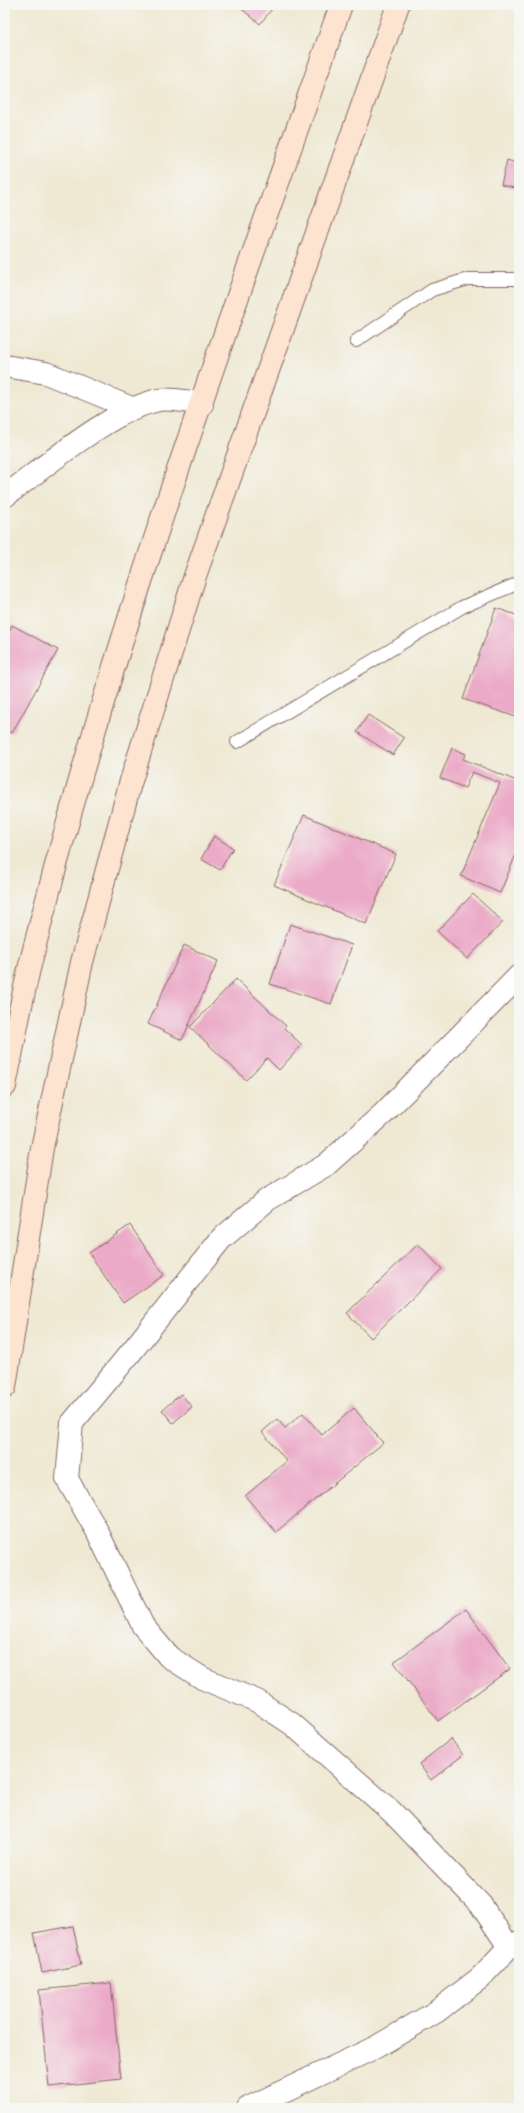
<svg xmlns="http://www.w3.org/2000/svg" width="524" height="2113" viewBox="0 0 524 2113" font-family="'IM FELL Double Pica',serif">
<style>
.building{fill:#ebaac7}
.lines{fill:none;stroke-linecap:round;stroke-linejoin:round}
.service-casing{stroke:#846666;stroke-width:14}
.minor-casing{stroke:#846666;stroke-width:24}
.secondary-casing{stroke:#846666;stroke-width:24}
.service{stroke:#fff;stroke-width:12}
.minor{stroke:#fff;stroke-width:22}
.secondary{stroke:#fde4d0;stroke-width:22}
</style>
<rect width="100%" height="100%" fill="#f6f6f2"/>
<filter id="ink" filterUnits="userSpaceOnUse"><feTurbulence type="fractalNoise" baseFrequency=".025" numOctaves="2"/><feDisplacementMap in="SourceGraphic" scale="8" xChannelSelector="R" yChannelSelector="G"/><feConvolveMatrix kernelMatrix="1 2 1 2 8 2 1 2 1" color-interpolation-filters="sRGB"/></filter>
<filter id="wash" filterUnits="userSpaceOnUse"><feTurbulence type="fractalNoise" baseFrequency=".012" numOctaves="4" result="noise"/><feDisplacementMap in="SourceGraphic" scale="16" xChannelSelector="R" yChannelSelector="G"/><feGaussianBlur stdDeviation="0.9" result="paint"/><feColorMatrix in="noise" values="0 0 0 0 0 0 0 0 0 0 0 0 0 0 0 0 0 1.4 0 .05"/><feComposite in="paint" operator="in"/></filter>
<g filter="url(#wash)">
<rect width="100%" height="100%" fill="#efe9d3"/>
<g id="blocks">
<g class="building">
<path d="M237 5H275L260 24Z"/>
<path d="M507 160 519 164V189L501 185Z"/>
<path d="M496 608 519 616V718L463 699Z"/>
<path d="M12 625 58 650 12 733 5 730V639Z"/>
<path d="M368 715 404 738 393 755 357 732Z"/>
<path d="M452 748 466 754 463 759 519 782V847L500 893 461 876 500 783 472 772 465 788 440 778Z"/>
<path d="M304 815 396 854 366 924 274 885Z"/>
<path d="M214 836 233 848 220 870 201 859Z"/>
<path d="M473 894 503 922 467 959 437 931Z"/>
<path d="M290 924 352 945 331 1004 270 984Z"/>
<path d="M184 945 218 961 182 1040 148 1024Z"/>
<path d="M236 979 286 1026 284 1028 302 1045 279 1070 267 1058 246 1080 190 1027Z"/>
<path d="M130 1225 164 1275 123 1303 89 1253Z"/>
<path d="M418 1244 442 1269 371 1338 347 1313Z"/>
<path d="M181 1394 192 1407 173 1423 162 1410Z"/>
<path d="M354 1408 383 1443 276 1532 245 1496 287 1461 262 1432 277 1419 285 1428 303 1413 322 1435Z"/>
<path d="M466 1609 510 1669 438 1721 394 1662Z"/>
<path d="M451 1739 463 1755 431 1780 419 1764Z"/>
<path d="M73 1926 81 1965 42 1973 34 1933Z"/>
<path d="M111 1983 121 2079 49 2087 39 1990Z"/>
</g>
</g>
</g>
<g filter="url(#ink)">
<use href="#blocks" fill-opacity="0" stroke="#846666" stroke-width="1"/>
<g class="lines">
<defs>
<g id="service">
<path d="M356 341 432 290 468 279H519"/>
<path d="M237 742 462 607 519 583"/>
</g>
<g id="minor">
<path d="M5 366 46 373 134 409"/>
<path d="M5 496C45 467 112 409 159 400 172 398 189 402 202 404"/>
<path d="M509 1947 481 1905 392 1812 292 1724 257 1701 202 1678 169 1657 143 1626 97 1531 67 1479 72 1423 132 1351 221 1239 267 1200 326 1165 383 1114 519 976"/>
<path d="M248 2108 376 2047 436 2012 480 1978 509 1947 519 1942"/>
</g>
<g id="secondary">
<path d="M5 1086C13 1047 20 1007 29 969 110 641 229 323 341 5"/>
<path d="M5 1387 42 1148 82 962 130 784 195 576 398 5"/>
</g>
</defs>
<use href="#service" class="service-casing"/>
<use href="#minor" class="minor-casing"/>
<use href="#secondary" class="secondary-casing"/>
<use href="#service" class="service"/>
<use href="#minor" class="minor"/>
<use href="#secondary" class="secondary"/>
</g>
</g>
<rect width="524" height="2113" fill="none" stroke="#f6f6f2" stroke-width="20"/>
</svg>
